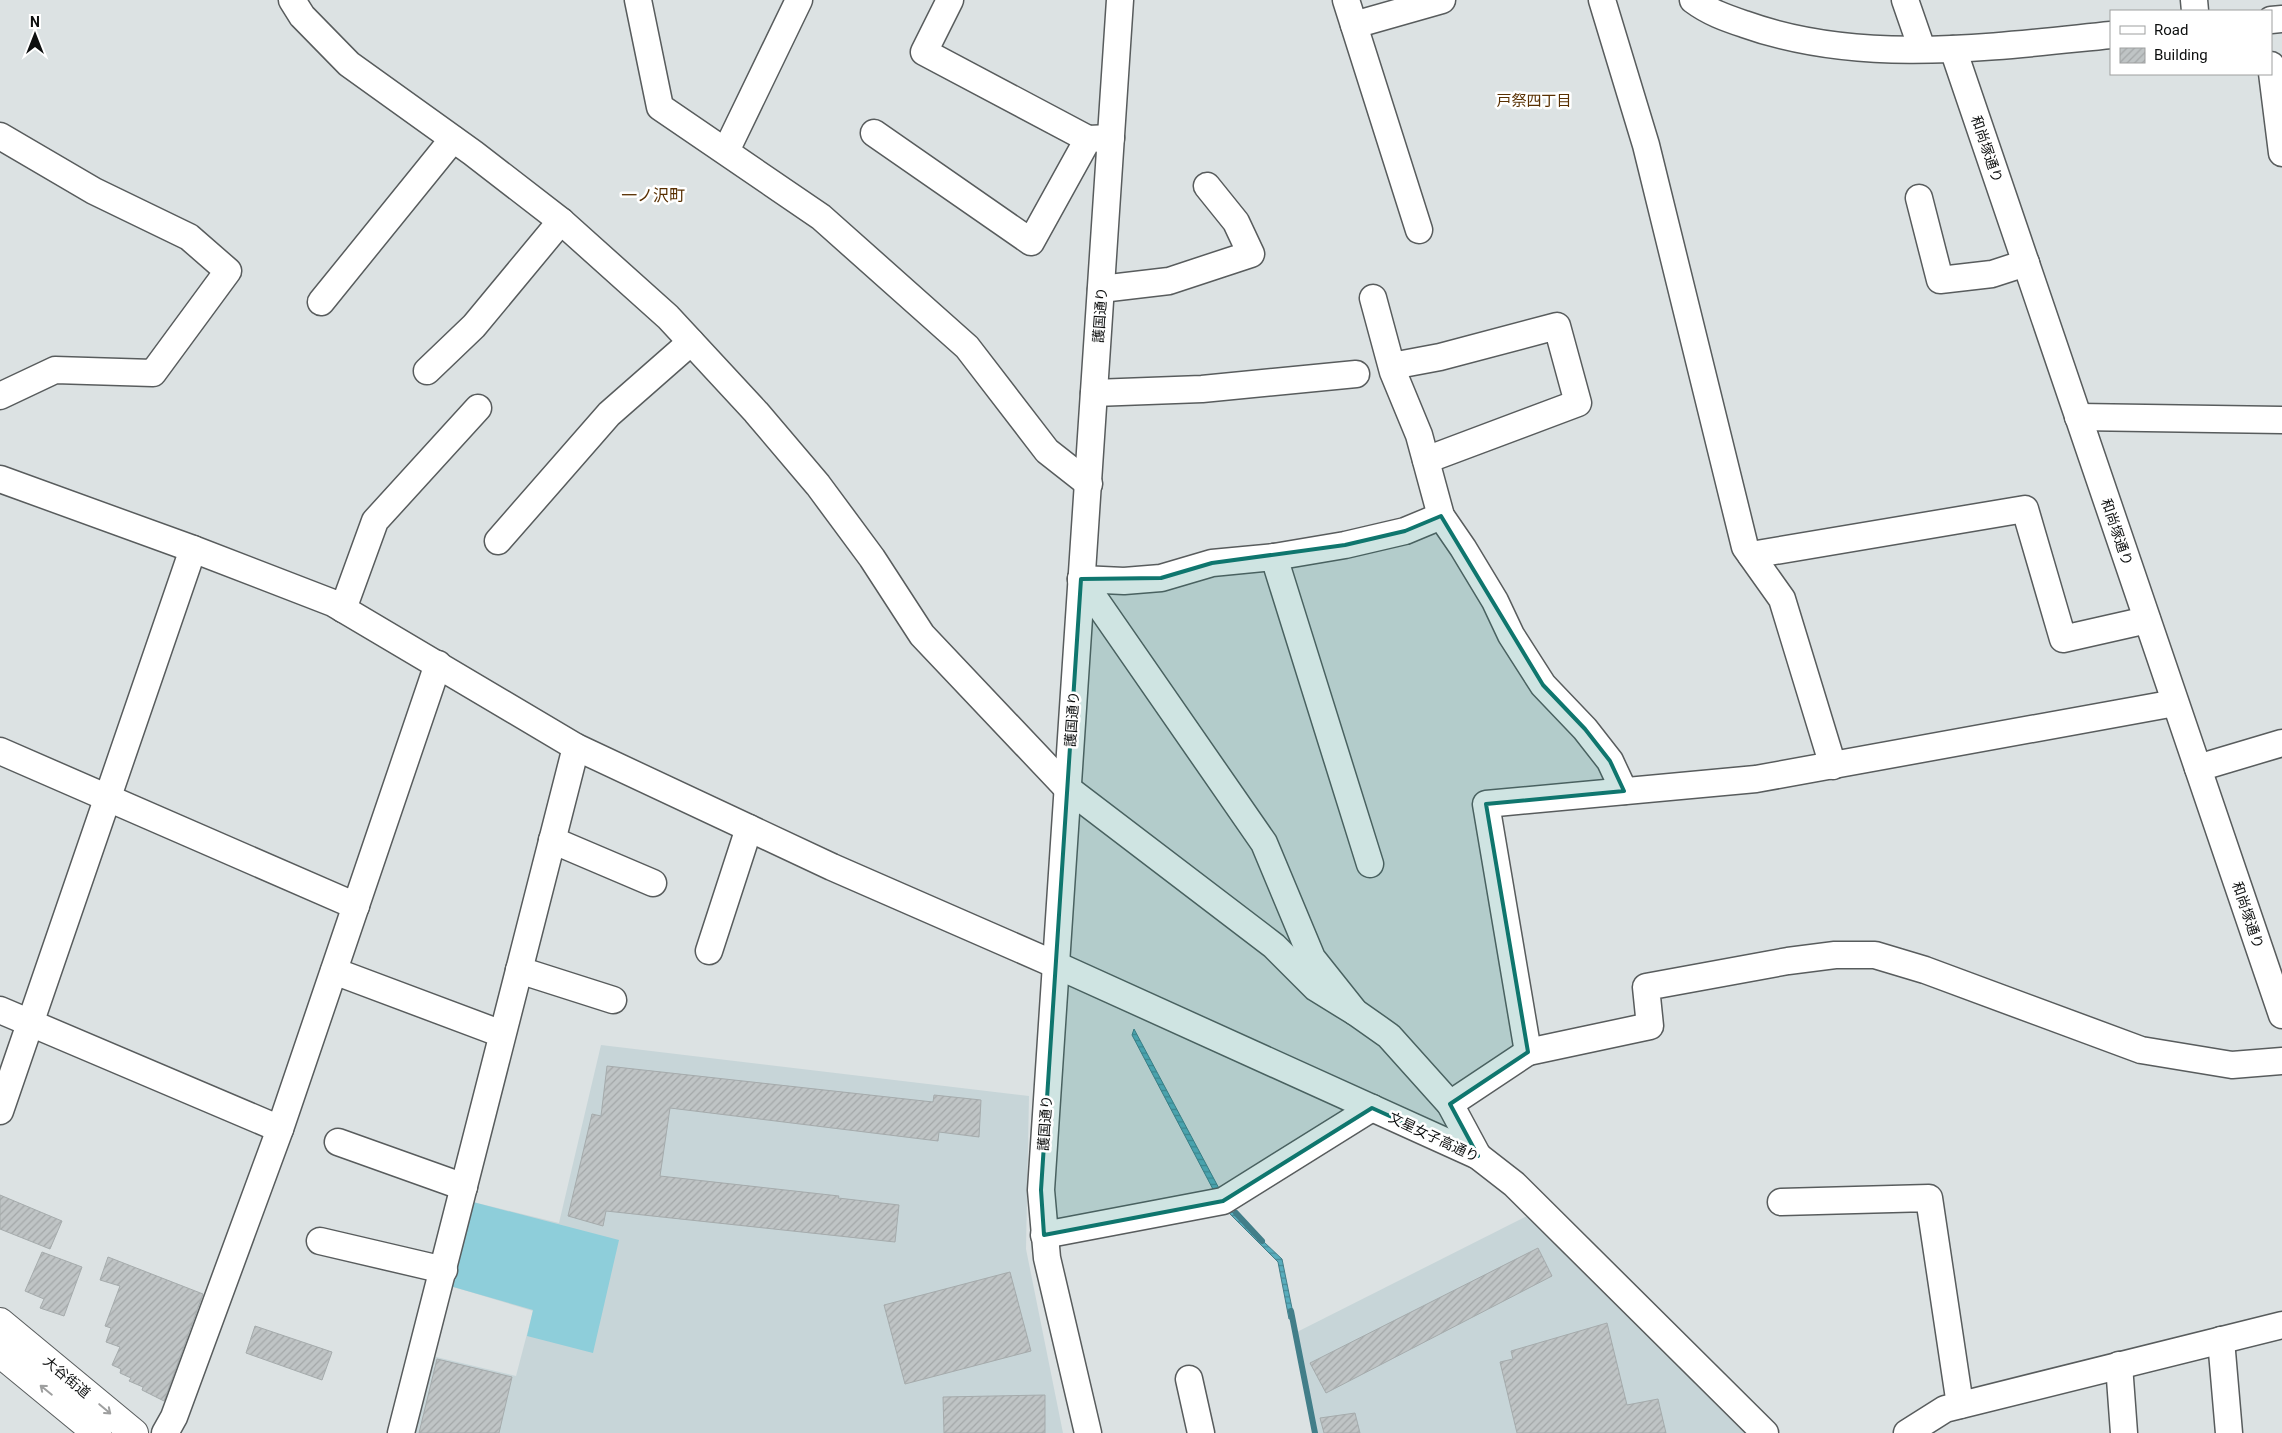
<svg xmlns="http://www.w3.org/2000/svg" width="2282" height="1433" viewBox="0 0 2282 1433" font-family="Roboto,'Noto Sans JP',sans-serif">
<style>
.built{fill:#c7d5d8}
.pitch{fill:#8eceda}
.water{fill:url(#water-rules);stroke:#427e89}
.lines{fill:none;stroke-linecap:round;stroke-linejoin:round}
.stream{stroke:#427e89;stroke-width:6}
.building{fill:url(#building-hatch);stroke:#a5abac}
.minor-casing{stroke:#585c5d;stroke-width:29}
.major-casing{stroke:#585c5d;stroke-width:30}
.minor{stroke:#fff;stroke-width:26}
.major{stroke:#fff;stroke-width:28}
.oneway{stroke:#9e9f9f}
.marked{fill:#0f766e;fill-opacity:0.2;stroke:#0f766e;stroke-width:4;stroke-linejoin:round}
.labels{text-anchor:middle;stroke-width:5;stroke-linejoin:round;paint-order:stroke}
.street-label{font-size:14px;fill:#0d0f0f;stroke:#fff}
.neighbourhood-label{font-size:15px;fill:#582f01;stroke:#fff}
.quarter-label{font-size:16px;fill:#582f01;stroke:#fff}
</style>
<defs>
<pattern id="water-rules" width="6" height="5" patternUnits="userSpaceOnUse" patternTransform="scale(1.25)"><rect width="6" height="5" fill="#58adbd"/><path d="M0 2.5h6" fill="none" stroke="#478b98"/></pattern>
<pattern id="building-hatch" width="6" height="6" patternUnits="userSpaceOnUse" patternTransform="scale(1.25)"><rect width="6" height="6" fill="#bfc4c5"/><path d="M-1 1l2-2M0 6l6-6M5 7l2-2" fill="none" stroke="#a3a7a8"/></pattern>
</defs>
<rect width="100%" height="100%" fill="#dce2e3"/>
<g class="built">
<path d="M601 1045 1029 1096 1026 1249 1063 1433H413L432 1356 516 1376 533 1311 450 1286 473 1202 559 1223Z"/>
<path d="M1529 1215 1748 1433H1315L1293 1334Z"/>
</g>
<path class="pitch" d="M473 1202 619 1240 593 1353 527 1336 533 1310 450 1286Z"/>
<g class="water">
<path d="M1134 1029 1222 1194 1216 1195 1132 1035Z"/>
<path d="M1230 1210 1282 1259 1294 1318 1289 1319 1278 1262 1228 1212Z"/>
</g>
<g class="lines">
<g class="stream">
<path d="M1236 1213 1262 1241"/>
<path d="M1291 1311 1315 1433"/>
</g>
</g>
<g class="building">
<path d="M607 1066 933 1102 934 1095 981 1100 979 1137 939 1132 938 1141 670 1108 660 1176 839 1196 838 1198 899 1205 895 1242 606 1211 603 1226 568 1216 592 1114 601 1116Z"/>
<path d="M0 1195 62 1221 50 1249 0 1229Z"/>
<path d="M1538 1248 1552 1276 1326 1393 1310 1363Z"/>
<path d="M42 1252 82 1267 64 1316 40 1308 44 1299 25 1291Z"/>
<path d="M108 1257 203 1294 164 1401 142 1390 143 1387 129 1381 131 1378 120 1373 121 1369 112 1365 120 1347 106 1342 111 1328 105 1326 120 1286 100 1280Z"/>
<path d="M1010 1272 1031 1351 905 1384 884 1305Z"/>
<path d="M1607 1323 1627 1405 1658 1399 1666 1433H1517L1500 1362 1513 1359 1511 1351Z"/>
<path d="M255 1326 332 1352 322 1380 246 1353Z"/>
<path d="M437 1359 512 1377 499 1433H419Z"/>
<path d="M1045 1395V1433H944L943 1397Z"/>
<path d="M1355 1413 1360 1433H1324L1320 1418Z"/>
</g>
<g class="lines">
<defs>
<g id="minor">
<path d="M292 0 302 16 349 64 473 153 561 221 668 317 756 412 818 485 872 558 922 635 1067 788 1274 946 1316 988 1355 1012"/>
<path d="M638 0 660 107 821 217 967 347 1047 451 1089 484"/>
<path d="M950 0 924 52 1088 139"/>
<path d="M1346 0 1419 230"/>
<path d="M1602 0 1646 145 1745 547 1782 599 1833 766"/>
<path d="M1693 0C1709 12 1726 18 1744 24 1861 66 1991 47 2111 35"/>
<path d="M1905 0 1922 49"/>
<path d="M2194 0 2195 11"/>
<path d="M2271 20 2282 19"/>
<path d="M1354 25 1442 0"/>
<path d="M1953 49 2282 1015"/>
<path d="M2271 65 2282 153"/>
<path d="M874 133 1031 242 1088 139 1111 138"/>
<path d="M0 136 94 191 189 237 228 271 153 373 55 370 0 396"/>
<path d="M726 151 799 0"/>
<path d="M1919 198 1940 280 1992 274 2026 263"/>
<path d="M1101 289 1169 281 1251 254 1236 222 1207 186"/>
<path d="M1373 298 1393 372 1419 435 1441 516 1463 548 1495 601 1511 635 1543 685 1585 729 1610 761 1624 791"/>
<path d="M321 302 453 139"/>
<path d="M1392 366 1440 357 1557 326 1578 403 1426 460"/>
<path d="M427 371 474 326 561 221"/>
<path d="M1094 393 1202 389 1356 374"/>
<path d="M2078 417 2282 420"/>
<path d="M0 479 193 549 333 603 576 747 832 867 1054 964 1478 1156 1514 1184 1765 1433"/>
<path d="M498 541 609 414 691 342"/>
<path d="M1751 555 2025 509 2063 639 2147 620"/>
<path d="M1274 557 1370 864"/>
<path d="M1081 579 1264 843 1312 958 1355 1012 1389 1036 1450 1104 1478 1156"/>
<path d="M1081 579 1124 581 1161 578 1212 563 1274 557 1345 545 1405 531 1441 516"/>
<path d="M343 609 375 521 478 408"/>
<path d="M0 751 356 906"/>
<path d="M2198 768 2282 743"/>
<path d="M552 840 653 883"/>
<path d="M709 951 749 828"/>
<path d="M519 970 613 1000"/>
<path d="M334 971 502 1034"/>
<path d="M0 1010 280 1129"/>
<path d="M1528 1052 1650 1026 1646 987 1788 961 1835 955H1875L1925 970 2141 1050 2232 1065 2282 1061"/>
<path d="M1450 1104 1528 1052 1486 804 1756 779 2175 703"/>
<path d="M0 1111 193 549"/>
<path d="M338 1142 464 1187"/>
<path d="M1781 1202 1929 1198 1960 1405"/>
<path d="M1044 1235 1223 1201 1372 1108"/>
<path d="M320 1241 444 1270"/>
<path d="M2221 1340 2229 1433"/>
<path d="M2119 1365 2124 1433"/>
<path d="M1189 1379 1201 1433"/>
<path d="M165 1433 174 1417 280 1129 438 664"/>
<path d="M401 1433 576 747"/>
<path d="M1088 1433 1047 1258 1041 1190 1120 0"/>
<path d="M1907 1433 1945 1409 2282 1325"/>
</g>
<g id="major">
<path d="M0 1322 134 1433"/>
<path d="M0 1353 97 1433"/>
</g>
</defs>
<use href="#minor" class="minor-casing"/>
<use href="#major" class="major-casing"/>
<use href="#minor" class="minor"/>
<use href="#major" class="major"/>
</g>
<defs><path id="oneway-shaft" d="M-6 0H5M1.5-3L5.5 0L1.5 3" fill="none" stroke-width="1.6" stroke-linecap="round" stroke-linejoin="round" transform="scale(1.25)"/></defs>
<g class="oneway">
<use href="#oneway-shaft" transform="translate(46 1390) rotate(-141)"/>
<use href="#oneway-shaft" transform="translate(105 1409) rotate(40)"/>
</g>
<path class="marked" d="M1441 516 1543 685 1585 729 1610 761 1624 791 1486 804 1528 1052 1450 1104 1478 1156 1372 1108 1223 1201 1044 1235 1041 1190 1081 579 1161 578 1212 563 1345 545 1405 531Z"/>
<g class="labels">
<g class="street-label">
<text transform="translate(1987 149) rotate(71)" y="5">和尚塚通り</text>
<text transform="translate(1100 315) rotate(-86)" y="5">護国通り</text>
<text transform="translate(2117 532) rotate(71)" y="5">和尚塚通り</text>
<text transform="translate(1072 719) rotate(-86)" y="5">護国通り</text>
<text transform="translate(2248 915) rotate(71)" y="5">和尚塚通り</text>
<text transform="translate(1045 1123) rotate(-86)" y="5">護国通り</text>
<text transform="translate(1434 1137) rotate(25)" y="5">文星女子高通り</text>
<text transform="translate(67 1377) rotate(40)" y="5">大谷街道</text>
</g>
<g class="neighbourhood-label">
<text x="1534" y="106">戸祭四丁目</text>
</g>
<g class="quarter-label">
<text x="653" y="201">一ノ沢町</text>
</g>
</g>
<rect x="2110" y="10" width="162" height="65" fill="#ffffff" stroke="#9e9f9f"/>
<rect x="2120" y="26" width="25" height="8" fill="#ffffff" stroke="#9e9f9f"/>
<text x="2154" y="35" font-size="15" fill="#0d0f0f">Road</text>
<rect x="2120" y="48" width="25" height="15" fill="url(#building-hatch)" stroke="#9e9f9f"/>
<text x="2154" y="60" font-size="15" fill="#0d0f0f">Building</text>
<g transform="translate(35 35)" stroke="#ffffff" stroke-width="4" paint-order="stroke">
<path d="M0-4L9 19L0 12L-9 19Z" fill="#0d0f0f"/>
<text y="-8" font-size="14" font-weight="bold" text-anchor="middle" fill="#0d0f0f">N</text>
</g>
</svg>
